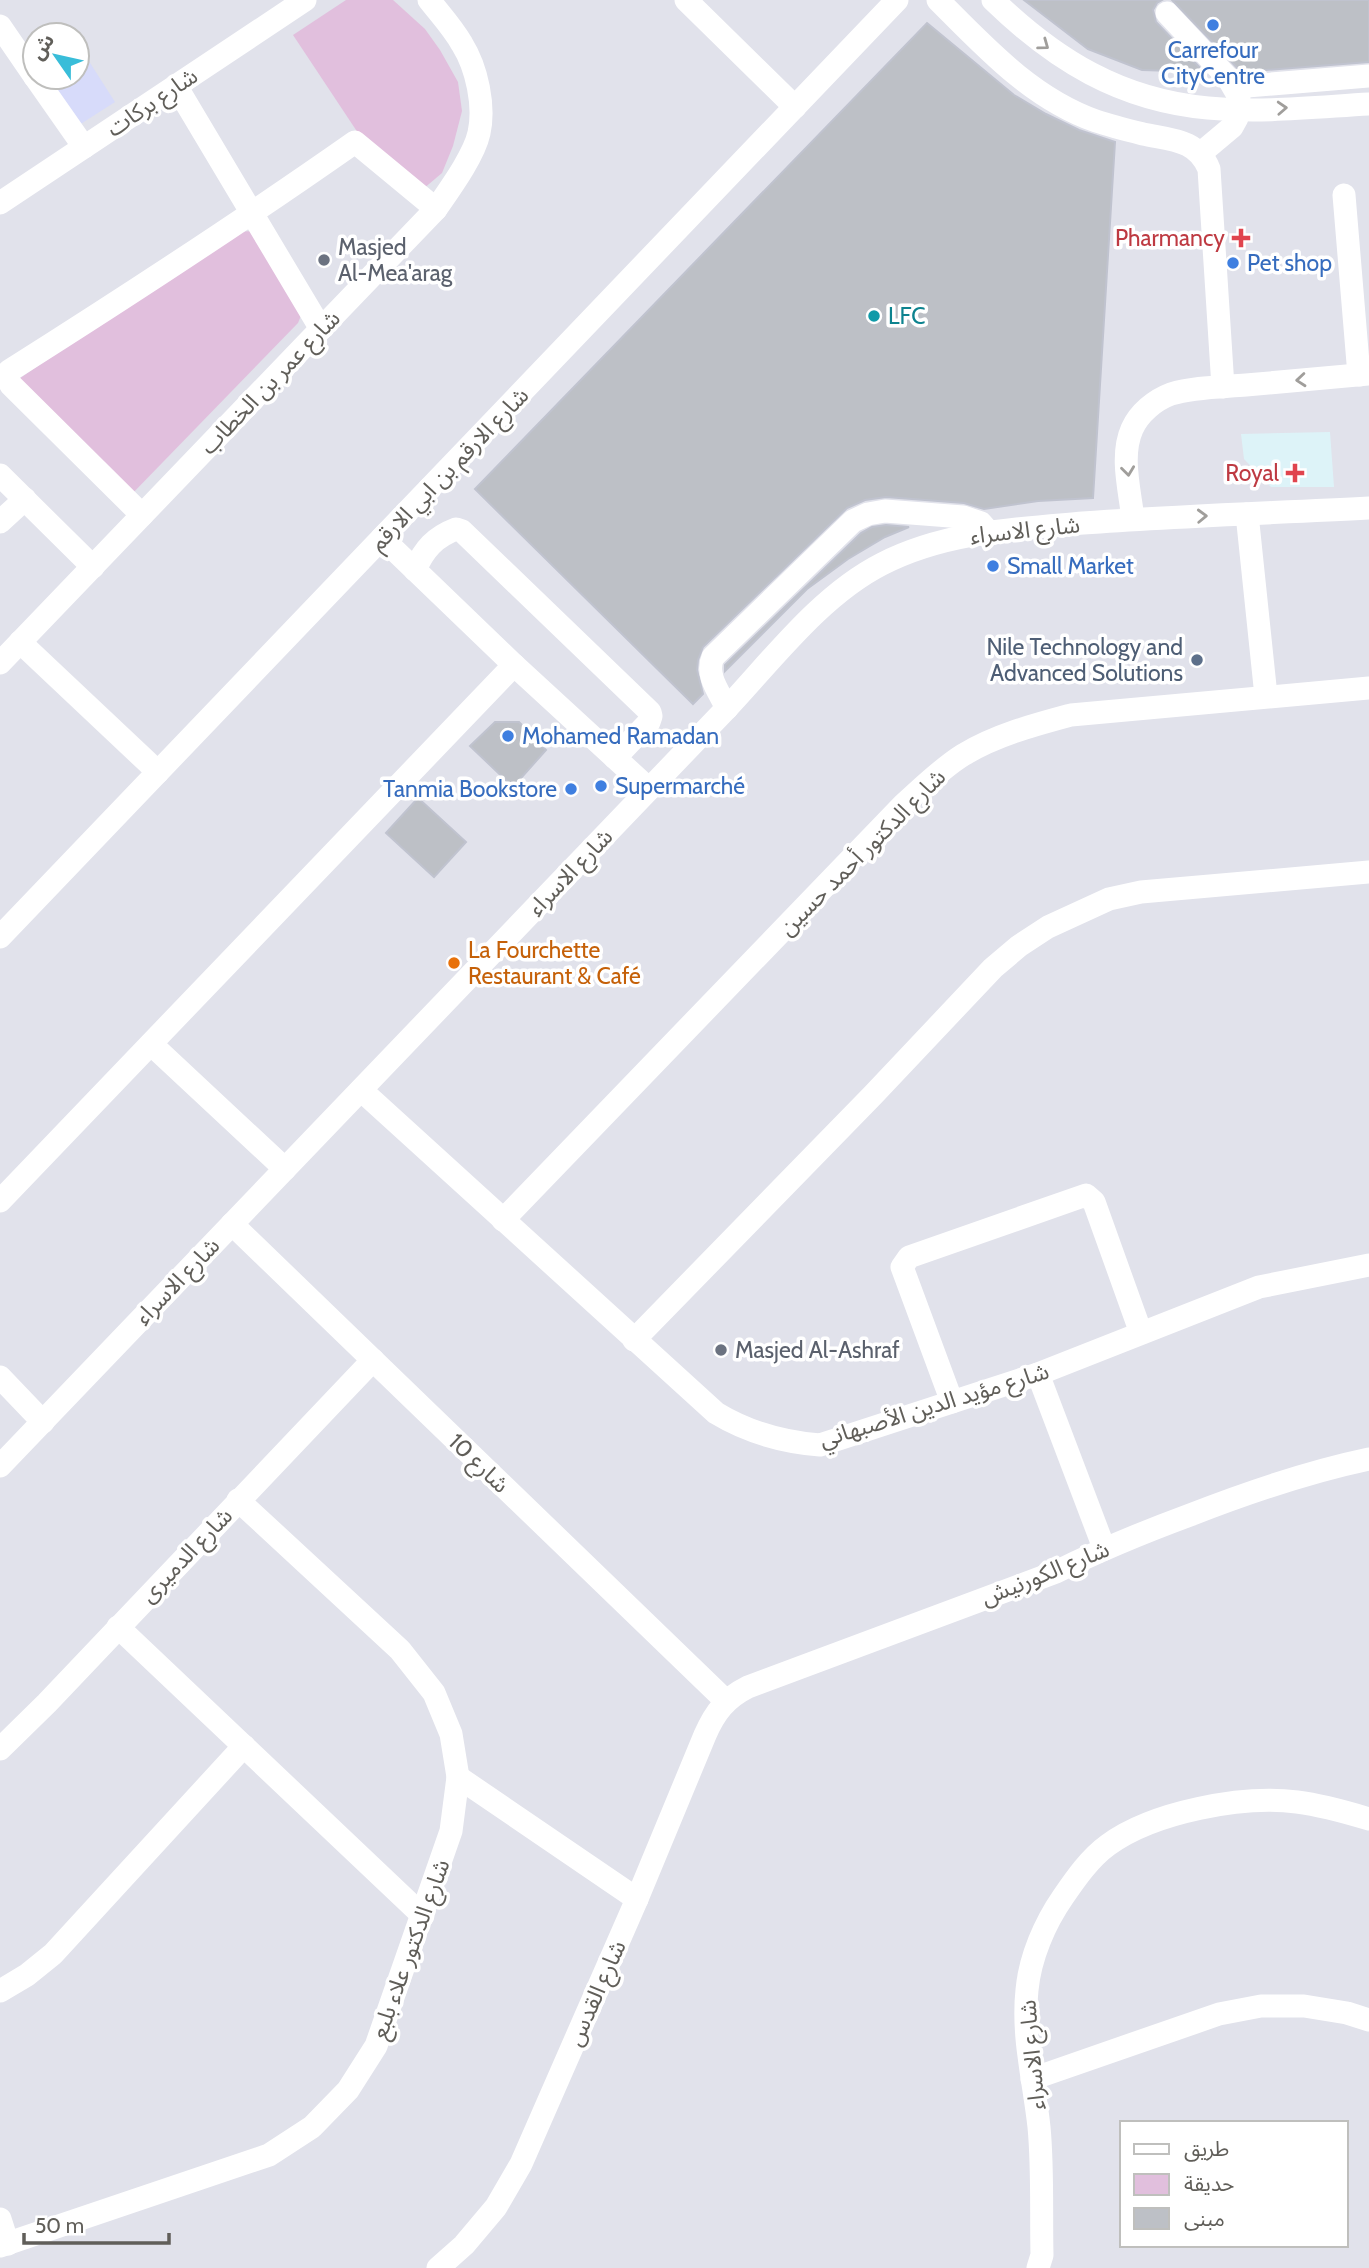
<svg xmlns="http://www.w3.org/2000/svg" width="1369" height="2268" viewBox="0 0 1369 2268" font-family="Cabin,'Noto Sans Arabic',sans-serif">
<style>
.commercial{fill:#d7dbfa}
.medical{fill:#ddf3f8}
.green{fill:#e1bfdd}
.building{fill:#bdc0c6;stroke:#c0c3cf;stroke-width:2}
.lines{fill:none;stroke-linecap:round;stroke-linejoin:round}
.minor{stroke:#fff;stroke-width:23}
.oneway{stroke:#a09e9b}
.shop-dot{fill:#3f7fe0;stroke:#fff;stroke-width:2.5}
.health-dot{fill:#e0444e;stroke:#fff;stroke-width:2.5}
.worship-dot{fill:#6b7280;stroke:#fff;stroke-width:2.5}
.culture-dot{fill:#0f9aa8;stroke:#fff;stroke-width:2.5}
.service-dot{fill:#5c6f8a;stroke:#fff;stroke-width:2.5}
.food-dot{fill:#e8710a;stroke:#fff;stroke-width:2.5}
.labels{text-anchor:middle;stroke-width:7;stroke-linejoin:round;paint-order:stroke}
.shop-label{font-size:23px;fill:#366cbe;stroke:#fff;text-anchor:start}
.street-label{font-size:23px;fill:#605e59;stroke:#fff}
.health-label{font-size:23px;fill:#be3a42;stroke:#fff;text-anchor:end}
.worship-label{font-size:23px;fill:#5b616d;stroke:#fff;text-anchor:start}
.culture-label{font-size:23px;fill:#0d838f;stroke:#fff;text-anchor:start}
.service-label{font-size:23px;fill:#4e5e75;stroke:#fff;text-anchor:end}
.food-label{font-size:23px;fill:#c56008;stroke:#fff;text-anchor:start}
</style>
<rect width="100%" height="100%" fill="#e1e2eb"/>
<path class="commercial" d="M85 55 115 102 76 127 46 79 49 77H77V60Z"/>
<path class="medical" d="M1330 432 1334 487H1271L1244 459 1241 434Z"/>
<g class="green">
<path d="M346 0H393L425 29 440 50 458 82 462 111 453 146 442 173 416 195 362 139 293 35Z"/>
<path d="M255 231 305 306 298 323 130 496 13 383 233 232Z"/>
</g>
<g class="building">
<path d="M1024 0H1162L1157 3 1153 10 1156 22 1204 72 1142 70 1088 49Z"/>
<path d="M1172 0H1369V62L1241 72Z"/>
<path d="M927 23 1014 95 1046 114 1079 130 1115 142 1093 498 1038 501 984 509 964 503 886 497 865 500 847 508 703 647 698 660 697 670 703 694 693 704 475 489Z"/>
<path d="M886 525 909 527 885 537 848 559 807 589 725 671V665L861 533 872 527Z"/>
<path d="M495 722H519L546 750 513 787 470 746Z"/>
<path d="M418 798 466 842 434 877 386 833Z"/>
</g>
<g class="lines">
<g class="minor">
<path d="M686 0 795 107"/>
<path d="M938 0C985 47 1031 98 1096 121 1111 126 1127 130 1143 134 1171 140 1197 139 1209 169L1223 387"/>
<path d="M993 0C1055 60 1120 100 1208 108 1261 113 1316 107 1369 104"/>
<path d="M1167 13 1228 78 1239 97 1237 118 1232 127 1201 153"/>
<path d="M0 26 35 77"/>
<path d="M35 77 84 147"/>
<path d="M176 86 321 329"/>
<path d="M1235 87 1369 76"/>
<path d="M1344 195 1359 375"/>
<path d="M0 203 305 0"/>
<path d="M0 475 93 567"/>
<path d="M1247 514 1266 696"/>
<path d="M142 515 11 385 8 380 9 371C126 297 241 222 355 142L436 209"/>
<path d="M1133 519C1130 491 1120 456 1132 429 1139 413 1155 400 1171 394 1194 387 1222 387 1246 385 1287 381 1328 378 1369 374"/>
<path d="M0 522 25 499"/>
<path d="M382 538 514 665 649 789"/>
<path d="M415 570C424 549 435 537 456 529L462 531 650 712 651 716 649 722 615 758"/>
<path d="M20 642 158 772"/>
<path d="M0 663 436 209C449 190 474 156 479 133 485 106 477 68 462 44 453 28 440 14 429 0"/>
<path d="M727 708C719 692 705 675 713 657L853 521 868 514 885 511 963 517 981 523 988 531"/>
<path d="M0 937 897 0"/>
<path d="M151 1044 285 1169"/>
<path d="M361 1090 716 1413C749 1433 782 1442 820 1445L1038 1374 1259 1287 1369 1265"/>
<path d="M0 1201 514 665"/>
<path d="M503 1220 904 804C923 787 942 768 963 755 996 735 1034 725 1071 715L1369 688"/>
<path d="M232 1224 726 1701"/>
<path d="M634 1340 873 1095 993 968 1019 946 1048 927 1109 899 1141 892 1369 872"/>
<path d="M1038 1374 1104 1548"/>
<path d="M0 1377 43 1422"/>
<path d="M952 1402 902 1267 909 1257 1086 1195 1094 1202 1141 1333"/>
<path d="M0 1466 727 708C773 659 821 595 882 564 944 532 1014 529 1083 523 1178 516 1274 513 1369 508"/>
<path d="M118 1627 423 1916"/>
<path d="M0 1749 47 1703 373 1360"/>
<path d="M458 1777 637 1899"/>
<path d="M0 1991 27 1975 53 1954 244 1746"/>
<path d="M1032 2079 1219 2014 1261 2006H1304L1347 2013 1369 2020"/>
<path d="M0 2219 8 2244"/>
<path d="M0 2246 269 2155 312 2127 348 2090 376 2046 451 1831 458 1777 451 1734 434 1693 400 1650 238 1500"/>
<path d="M438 2268 464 2245 496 2207 521 2164 637 1899 705 1735C715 1712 726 1698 748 1687L1056 1572C1100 1550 1144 1532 1190 1515 1249 1492 1307 1472 1369 1459"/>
<path d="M1038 2268 1042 2255C1041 2212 1043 2169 1039 2127 1034 2081 1022 2036 1027 1990 1030 1957 1045 1923 1063 1897 1076 1878 1090 1858 1108 1845 1153 1812 1242 1795 1297 1802 1321 1805 1346 1812 1369 1819"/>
</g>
</g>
<defs><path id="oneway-chevron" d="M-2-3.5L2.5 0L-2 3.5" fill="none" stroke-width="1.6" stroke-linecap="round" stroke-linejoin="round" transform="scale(1.75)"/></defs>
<g class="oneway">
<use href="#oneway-chevron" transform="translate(1044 45) rotate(36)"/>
<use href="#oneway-chevron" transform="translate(1282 108) rotate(-3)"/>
<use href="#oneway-chevron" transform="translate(1301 380) rotate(175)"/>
<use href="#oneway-chevron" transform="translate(1128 471) rotate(83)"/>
<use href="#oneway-chevron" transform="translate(1202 516) rotate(-2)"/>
</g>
<g class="shop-dot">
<circle cx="1213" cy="25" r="7"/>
<circle cx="1233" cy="263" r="7"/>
<circle cx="993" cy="566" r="7"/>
<circle cx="508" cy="736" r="7"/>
<circle cx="601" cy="786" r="7"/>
<circle cx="571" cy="789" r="7"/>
</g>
<g class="health-dot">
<path d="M1237.5 227.5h7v7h7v7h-7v7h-7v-7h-7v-7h7z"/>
<path d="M1291.5 462.5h7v7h7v7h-7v7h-7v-7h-7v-7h7z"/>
</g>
<g class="worship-dot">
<circle cx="324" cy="260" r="7"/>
<circle cx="721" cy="1350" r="7"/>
</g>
<circle class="culture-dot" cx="874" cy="316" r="7"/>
<circle class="service-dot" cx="1197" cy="660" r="7"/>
<circle class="food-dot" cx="454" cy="963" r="7"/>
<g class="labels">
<g class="shop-label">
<text x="1213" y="58" text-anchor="middle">Carrefour<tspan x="1213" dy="26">CityCentre</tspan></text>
<text x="1247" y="271">Pet shop</text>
<text x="1007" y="574">Small Market</text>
<text x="522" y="744">Mohamed Ramadan</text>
<text x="615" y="794">Supermarché</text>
<text x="557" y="797" text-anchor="end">Tanmia Bookstore</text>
</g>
<g class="street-label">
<text transform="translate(152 102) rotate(-34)" y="8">شارع بركات</text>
<text transform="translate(270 382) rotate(-46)" y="8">شارع عمر بن الخطاب</text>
<text transform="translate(449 469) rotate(-46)" y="8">شارع الارقم بن ابي الارقم</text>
<text transform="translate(1025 530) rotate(-6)" y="8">شارع الاسراء</text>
<text transform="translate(862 852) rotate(-45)" y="8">شارع الدكتور أحمد حسين</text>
<text transform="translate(570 872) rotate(-46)" y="8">شارع الاسراء</text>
<text transform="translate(177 1281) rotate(-46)" y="8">شارع الاسراء</text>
<text transform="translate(934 1405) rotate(-17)" y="8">شارع مؤيد الدين الأصبهاني</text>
<text transform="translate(479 1463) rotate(44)" y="8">شارع 10</text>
<text transform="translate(186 1555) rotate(-46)" y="8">شارع الدميرى</text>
<text transform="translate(1045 1573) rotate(-22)" y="8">شارع الكورنيش</text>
<text transform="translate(410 1949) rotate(-70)" y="8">شارع الدكتور علاء بلبع</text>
<text transform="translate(596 1993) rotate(-66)" y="8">شارع القدس</text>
<text transform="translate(1032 2055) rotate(-95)" y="8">شارع الاسراء</text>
</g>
<g class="health-label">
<text x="1225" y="246">Pharmancy</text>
<text x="1279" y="481">Royal</text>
</g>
<g class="worship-label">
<text x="338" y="255">Masjed<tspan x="338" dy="26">Al-Mea'arag</tspan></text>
<text x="735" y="1358">Masjed Al-Ashraf</text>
</g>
<g class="culture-label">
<text x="888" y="324">LFC</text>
</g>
<g class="service-label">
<text x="1183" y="655">Nile Technology and<tspan x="1183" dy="26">Advanced Solutions</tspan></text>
</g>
<g class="food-label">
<text x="468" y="958">La Fourchette<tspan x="468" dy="26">Restaurant &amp; Café</tspan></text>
</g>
</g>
<rect x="1120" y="2121" width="228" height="126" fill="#ffffff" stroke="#bfbfbd" stroke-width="2"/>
<rect x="1134" y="2144" width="35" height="10" fill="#ffffff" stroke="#bfbfbd" stroke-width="2"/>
<text x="1184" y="2156" font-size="21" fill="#605e59">طريق</text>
<rect x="1134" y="2174" width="35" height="21" fill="#e1bfdd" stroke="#bfbfbd" stroke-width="2"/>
<text x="1184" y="2191" font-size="21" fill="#605e59">حديقة</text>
<rect x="1134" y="2208" width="35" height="21" fill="#bdc0c6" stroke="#bfbfbd" stroke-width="2"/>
<text x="1184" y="2226" font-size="21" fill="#605e59">مبنى</text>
<g transform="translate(56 56) rotate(304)"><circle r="33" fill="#ffffff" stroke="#bfbfbd" stroke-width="2"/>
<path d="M0-5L12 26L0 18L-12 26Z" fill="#39bdd9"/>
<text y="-10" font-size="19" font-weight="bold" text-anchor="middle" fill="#605e59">ش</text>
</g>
<path d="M24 2233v10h145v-10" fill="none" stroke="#605e59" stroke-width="3.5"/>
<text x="35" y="2233" font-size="21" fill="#605e59" stroke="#ffffff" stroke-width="5" paint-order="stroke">50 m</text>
</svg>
